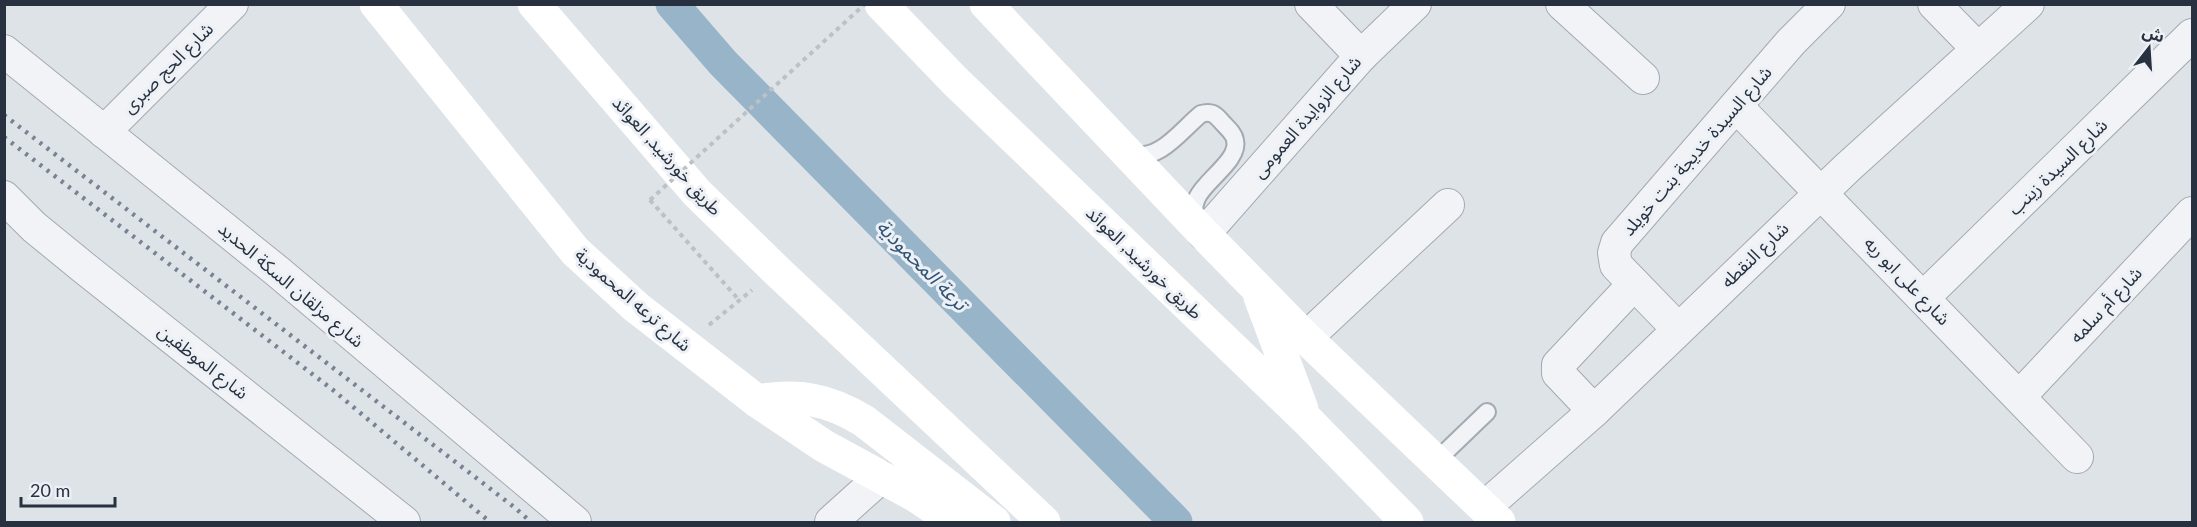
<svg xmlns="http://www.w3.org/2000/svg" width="2197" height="527" viewBox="0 0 2197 527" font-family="Lato,'Noto Sans Arabic',sans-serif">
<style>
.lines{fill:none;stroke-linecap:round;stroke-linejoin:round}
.canal{stroke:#97b4c9;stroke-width:33}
.lane-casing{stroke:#a3aab2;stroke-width:20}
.street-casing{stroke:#a3aab2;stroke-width:34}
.path{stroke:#bcc1c6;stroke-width:4;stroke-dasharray:4.5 4.5;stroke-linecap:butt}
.lane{stroke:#f1f3f6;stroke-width:16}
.street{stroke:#f1f3f6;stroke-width:32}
.secondary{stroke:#fff;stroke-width:33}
.rail{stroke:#778392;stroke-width:4.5;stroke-dasharray:3 6;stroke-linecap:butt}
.path-bridge{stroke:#bcc1c6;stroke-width:4;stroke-dasharray:4.5 4.5;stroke-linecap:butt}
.labels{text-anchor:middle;stroke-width:6;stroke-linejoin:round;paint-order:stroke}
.street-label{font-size:18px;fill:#27313f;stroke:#edf1f6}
.water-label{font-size:20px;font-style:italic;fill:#305474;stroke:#edf1f6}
</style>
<rect width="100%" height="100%" fill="#dee3e8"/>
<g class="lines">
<path class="canal" d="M672 4 723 63 1176 522"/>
<defs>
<g id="lane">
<path d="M1130 154C1159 163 1181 130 1201 114 1211 111 1215 114 1221 121 1226 127 1234 133 1235 140 1240 160 1205 180 1197 198 1194 205 1193 213 1192 221"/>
<path d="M1436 461 1487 412"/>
</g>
<g id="street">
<path d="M1311 4 1361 56"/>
<path d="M1562 4 1643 78"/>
<path d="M1934 4 1978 49"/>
<path d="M4 51 277 271 575 522"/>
<path d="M1736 106 2077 457"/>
<path d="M104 132 232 4"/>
<path d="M4 197 34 227 83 267 404 522"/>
<path d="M1204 234 1361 56 1415 4"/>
<path d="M1923 298 2192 35"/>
<path d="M1678 329 1616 265 1614 253 1617 243 1791 42 1829 4"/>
<path d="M1306 338 1448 205"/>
<path d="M2019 397 2192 213"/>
<path d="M1594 411 1558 373V365L1634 284"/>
<path d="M1485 507 1594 411 1847 168 2028 4"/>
<path d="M831 522 881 477"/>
</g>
</defs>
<use href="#lane" class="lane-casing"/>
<use href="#street" class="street-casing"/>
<g class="path">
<path d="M650 200 739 300"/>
<path d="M709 325 752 290"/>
</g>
<use href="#lane" class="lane"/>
<use href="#street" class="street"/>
<g class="secondary">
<path d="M376 4 575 251 636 307 757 401 824 446 916 496 955 522"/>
<path d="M534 4 697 193 776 270 1044 522"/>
<path d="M881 4 954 80 1306 419 1407 522"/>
<path d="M986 4 1204 234 1306 338 1499 522"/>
<path d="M1260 297 1302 409"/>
<path d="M757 401C799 394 828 399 864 421L994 522"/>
</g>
<g class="rail">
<path d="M4 115 514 507 531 522"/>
<path d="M4 137 333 390 490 522"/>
</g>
<path class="path-bridge" d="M650 200 865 4"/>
</g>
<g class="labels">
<g class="street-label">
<text transform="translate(168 68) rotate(-45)" y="6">شارع الحج صبرى</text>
<text transform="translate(1307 117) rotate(-49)" y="6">شارع الزوايدة العمومى</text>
<text transform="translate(1697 151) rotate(-49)" y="6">شارع السيدة خديجة بنت خويلد</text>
<text transform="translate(667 156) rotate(48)" y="6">طريق خورشيد, العوائد</text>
<text transform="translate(2058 167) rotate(-44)" y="6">شارع السيدة زينب</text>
<text transform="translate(1755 255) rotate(-44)" y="6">شارع النقطه</text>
<text transform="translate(1144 263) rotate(44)" y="6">طريق خورشيد, العوائد</text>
<text transform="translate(1907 281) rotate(46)" y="6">شارع على ابو ريه</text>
<text transform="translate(291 285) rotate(40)" y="6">شارع مزلقان السكة الحديد</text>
<text transform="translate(633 300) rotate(41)" y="6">شارع ترعه المحمودية</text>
<text transform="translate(2106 305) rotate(-47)" y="6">شارع أم سلمه</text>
<text transform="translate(203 362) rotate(38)" y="6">شارع الموظفين</text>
</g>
<g class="water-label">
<text transform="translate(922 265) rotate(45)" y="7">ترعة المحمودية</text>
</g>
</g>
<rect width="2197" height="527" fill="none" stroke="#27313f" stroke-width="12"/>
<g transform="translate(2149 48) rotate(17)" stroke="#edf1f6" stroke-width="4.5" paint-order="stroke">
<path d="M0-4.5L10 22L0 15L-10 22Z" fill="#27313f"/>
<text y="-9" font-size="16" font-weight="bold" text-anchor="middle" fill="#27313f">ش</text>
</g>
<path d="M21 497v9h94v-9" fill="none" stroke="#27313f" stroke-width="3"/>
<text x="30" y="497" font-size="18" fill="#27313f" stroke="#edf1f6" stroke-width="4.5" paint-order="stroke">20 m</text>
</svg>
